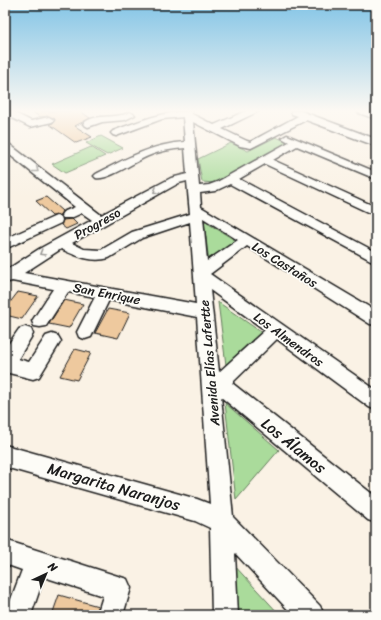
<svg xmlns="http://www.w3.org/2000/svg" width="381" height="620" viewBox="0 0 381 620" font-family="Sriracha,sans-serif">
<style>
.green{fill:#aadb9b;stroke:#637c5c}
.building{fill:#eec99e;stroke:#1c1c1c}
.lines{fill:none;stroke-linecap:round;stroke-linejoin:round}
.minor-casing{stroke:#1c1c1c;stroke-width:3}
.minor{fill:#fdfcf7;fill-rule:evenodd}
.oneway{stroke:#989794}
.labels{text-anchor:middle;stroke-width:3.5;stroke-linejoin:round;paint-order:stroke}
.street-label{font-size:13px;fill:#1c1c1c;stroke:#fdfcf7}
.near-street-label{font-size:16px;fill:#1c1c1c;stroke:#fdfcf7}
</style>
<rect width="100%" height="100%" fill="#faf2e5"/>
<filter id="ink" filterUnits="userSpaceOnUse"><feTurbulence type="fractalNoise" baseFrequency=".025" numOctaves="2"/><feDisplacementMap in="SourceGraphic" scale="8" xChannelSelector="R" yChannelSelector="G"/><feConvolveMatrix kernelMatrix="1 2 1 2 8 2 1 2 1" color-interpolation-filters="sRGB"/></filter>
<g filter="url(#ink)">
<g class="green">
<path d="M101 136 123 148 107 155 86 143Z"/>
<path d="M276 137 290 143 215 183 202 182 198 159 231 143 248 151Z"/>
<path d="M91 147 105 156 65 173 52 164Z"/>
<path d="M204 221 238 242 209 263Z"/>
<path d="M218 302 261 332 226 365Z"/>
<path d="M225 403 279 450 236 500Z"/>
<path d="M232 563 280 615H237Z"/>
</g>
<g class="building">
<path d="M31 111H80L90 118 75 126 92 137 76 143 49 124 53 123 55 119 49 116 40 117Z"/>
<path d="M46 197 62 211 60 215 52 216 36 201Z"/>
<path d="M72 219 77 224 66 229 61 225 63 220Z"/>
<path d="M18 292 38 296 22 319 5 315V309Z"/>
<path d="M64 300 83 304 69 328 49 324Z"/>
<path d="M108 309 130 313 118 338 95 333Z"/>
<path d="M75 349 91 353 77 380 60 376Z"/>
<path d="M59 595 98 606 96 615H52Z"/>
</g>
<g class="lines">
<defs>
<g id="minor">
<path d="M6 111H17L15 113 31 121 49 117 54 120 52 122 30 127 6 115Z"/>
<path d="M192 111V114L214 125 246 111H259L222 129 247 141 250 142 298 116 292 114 291 111H301L376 139V146L306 120 251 148 240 146 193 122 199 186 209 185 217 182 289 142 282 138 287 135 376 172V179L297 146 273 160 376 207V216L265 164 239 179 376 252V263L230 184 215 191 200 193 201 207 376 311V325L370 324 247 246 210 274 376 390V410L369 407 277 339 232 383 376 497V523L368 520 221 397 233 517 320 606 324 615H293L235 553 238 615H212L210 528 195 521 5 467V445L197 499 210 504 197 317 109 300 91 337 85 339 79 337 77 332 95 297 68 292 46 326 40 327 34 326 32 321 53 289 12 281 5 283V271L39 249 92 220 82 213 71 218H63L61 215 63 212 75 207 5 151V143L9 144 101 215 171 178 187 174 185 148C172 149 160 151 148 156 136 161 107 181 96 178L94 176 96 174C125 159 152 144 185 142L183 117 162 119 116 136 113 135 111 133 113 131C139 121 164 111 192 111ZM187 181 190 214 132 232 101 250 84 249 72 243 179 183ZM203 218 238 240 207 261ZM190 222 196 304 24 273 61 249C76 256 92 263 109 258L142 238ZM210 290 265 330 219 372Z"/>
<path d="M357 111H371L376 113V119L359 113Z"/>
<path d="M130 112 135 115 125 120 102 122 88 127 83 124C93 114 108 118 121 115 124 115 127 113 130 112Z"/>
<path d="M56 216 61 217 62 220 61 223 5 249V239Z"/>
<path d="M25 327 31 329 33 334 18 359 29 362 46 336 52 334 58 336 61 341 39 377 33 379 5 372V349L19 329Z"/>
<path d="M5 540 127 579 131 588 123 615H97L103 596 44 577 31 615H5L22 570 5 564Z"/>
</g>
</defs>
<use href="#minor" class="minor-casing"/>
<use href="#minor" class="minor"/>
</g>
<defs><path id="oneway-chevron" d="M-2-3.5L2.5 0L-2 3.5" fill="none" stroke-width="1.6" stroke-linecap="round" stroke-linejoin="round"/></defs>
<g class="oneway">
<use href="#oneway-chevron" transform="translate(36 170) rotate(38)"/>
<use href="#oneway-chevron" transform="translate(156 191) rotate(151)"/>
<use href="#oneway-chevron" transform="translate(42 253) rotate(149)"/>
</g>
</g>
<linearGradient id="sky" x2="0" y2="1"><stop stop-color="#82c4e6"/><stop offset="0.56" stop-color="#fdf9f3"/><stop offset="1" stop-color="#fdf9f3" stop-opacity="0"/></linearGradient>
<rect width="381" height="198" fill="url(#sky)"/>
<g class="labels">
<g class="street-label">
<text transform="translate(97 223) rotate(-29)" y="5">Progreso</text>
<text transform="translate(285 264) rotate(32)" y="5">Los Castaños</text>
<text transform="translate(107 293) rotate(11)" y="5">San Enrique</text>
<text transform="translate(289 339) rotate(36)" y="5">Los Almendros</text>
<text transform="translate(209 363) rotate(-95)" y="5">Avenida Elías Lafertte</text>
</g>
<g class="near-street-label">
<text transform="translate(294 445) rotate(39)" y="6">Los Álamos</text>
<text transform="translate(114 486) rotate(16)" y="6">Margarita Naranjos</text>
</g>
</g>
<rect width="381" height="620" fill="none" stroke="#fdfcf7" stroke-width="20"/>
<rect x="10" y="10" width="361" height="600" fill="none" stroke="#1c1c1c" stroke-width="1.5" filter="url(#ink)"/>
<g transform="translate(46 574) rotate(44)" stroke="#fdfcf7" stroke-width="3" paint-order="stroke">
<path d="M0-3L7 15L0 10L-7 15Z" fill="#1c1c1c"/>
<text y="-6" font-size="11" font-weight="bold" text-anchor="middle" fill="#1c1c1c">N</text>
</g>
</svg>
